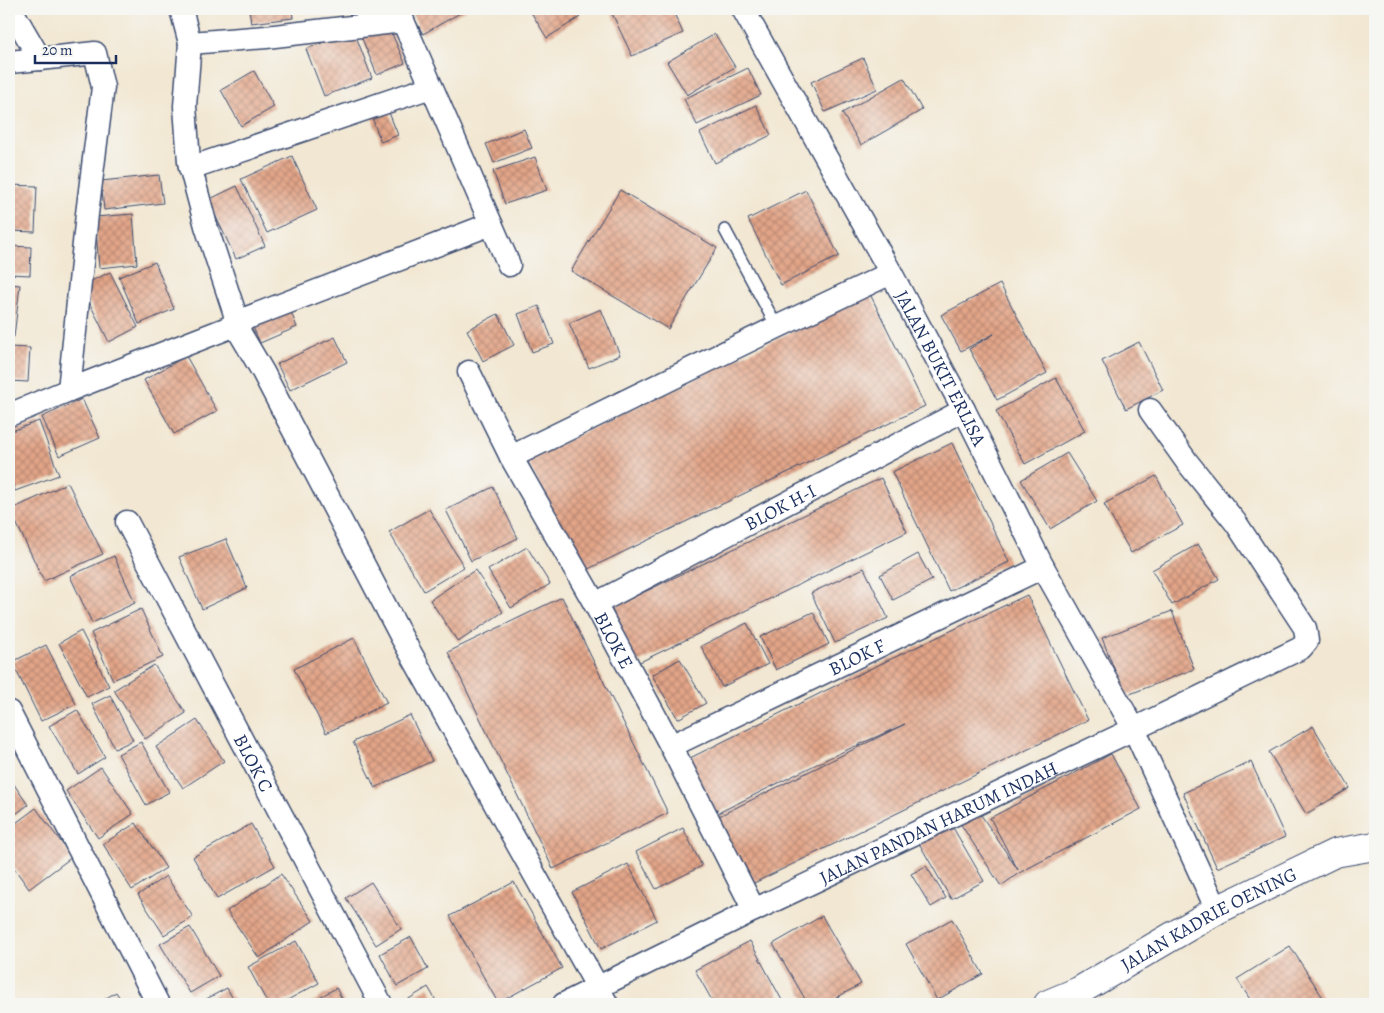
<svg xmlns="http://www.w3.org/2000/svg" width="1384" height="1013" viewBox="0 0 1384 1013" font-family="Alegreya,serif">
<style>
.building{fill:url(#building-cross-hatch)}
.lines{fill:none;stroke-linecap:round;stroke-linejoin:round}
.lane-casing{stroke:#3b4b6f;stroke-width:14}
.street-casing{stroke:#3b4b6f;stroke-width:25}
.secondary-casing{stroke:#3b4b6f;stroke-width:30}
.lane{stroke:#fff;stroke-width:11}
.street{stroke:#fff;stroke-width:22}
.secondary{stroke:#fff;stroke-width:28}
.labels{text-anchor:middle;stroke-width:5;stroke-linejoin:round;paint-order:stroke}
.street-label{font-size:19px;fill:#1b2f5e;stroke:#f6f6f2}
</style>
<defs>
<pattern id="building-cross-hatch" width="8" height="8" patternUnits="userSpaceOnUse" patternTransform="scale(1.25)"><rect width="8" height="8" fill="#e3a588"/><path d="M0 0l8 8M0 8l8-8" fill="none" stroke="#b78772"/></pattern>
</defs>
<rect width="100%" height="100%" fill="#f6f6f2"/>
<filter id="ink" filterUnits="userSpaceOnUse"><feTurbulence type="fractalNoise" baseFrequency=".02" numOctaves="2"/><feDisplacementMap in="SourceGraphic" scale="10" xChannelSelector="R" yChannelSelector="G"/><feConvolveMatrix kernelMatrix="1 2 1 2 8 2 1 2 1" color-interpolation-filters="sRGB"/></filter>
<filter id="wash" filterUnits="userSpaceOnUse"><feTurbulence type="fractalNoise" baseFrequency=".0096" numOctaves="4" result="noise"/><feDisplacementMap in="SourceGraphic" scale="20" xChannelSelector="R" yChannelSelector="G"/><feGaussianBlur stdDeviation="1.12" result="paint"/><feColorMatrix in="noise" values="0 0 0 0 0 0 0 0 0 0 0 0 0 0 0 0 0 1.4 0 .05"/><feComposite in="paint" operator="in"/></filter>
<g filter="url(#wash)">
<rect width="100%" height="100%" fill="#f2e7d2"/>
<g id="blocks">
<g class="building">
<path d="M249 9H292L293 18 251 23Z"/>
<path d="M409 9H467L423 34Z"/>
<path d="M529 9H575L580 17 547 38Z"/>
<path d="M610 9H672L683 33 632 56Z"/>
<path d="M388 25 405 63 377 75 361 36Z"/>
<path d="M354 31 372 78 324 96 306 49Z"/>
<path d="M715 34 735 67 687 95 667 62Z"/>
<path d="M863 58 877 89 825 112 811 82Z"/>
<path d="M748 68 761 95 697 125 684 99Z"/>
<path d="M254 71 274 107 241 126 221 90Z"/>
<path d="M904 78 922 110 861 145 842 113Z"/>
<path d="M756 105 771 135 715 163 700 133Z"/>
<path d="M388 110 398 135 381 142 371 115Z"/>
<path d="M524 129 532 148 494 163 486 144Z"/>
<path d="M292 156 317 210 267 233 241 179Z"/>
<path d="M535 157 547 190 505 204 493 171Z"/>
<path d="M159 175 163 203 104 210 101 181Z"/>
<path d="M9 185 37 186 35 232 9 231Z"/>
<path d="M237 186 265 246 236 259 208 200Z"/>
<path d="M620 190 717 248 668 329 571 271Z"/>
<path d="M806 190 839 256 781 285 748 219Z"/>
<path d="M133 214 137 264 99 268 95 217Z"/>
<path d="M9 246 31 247 30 275 9 274Z"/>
<path d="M155 262 174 309 139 324 119 277Z"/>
<path d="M110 272 138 327 109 342 81 286Z"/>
<path d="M9 284 20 285 14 337H9Z"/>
<path d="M1000 284 1047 373 997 400 969 349 994 334 961 351 941 315Z"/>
<path d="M870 294 925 406 582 572 527 460Z"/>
<path d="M286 300 297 327 260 343 248 316Z"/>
<path d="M539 306 554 344 532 352 518 314Z"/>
<path d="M601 309 620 355 589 368 569 323Z"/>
<path d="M498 314 514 345 483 361 467 330Z"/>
<path d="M335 337 347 362 290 390 277 364Z"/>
<path d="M1139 342 1163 390 1126 409 1102 361Z"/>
<path d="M9 347 30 348 28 382 9 381Z"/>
<path d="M186 356 217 411 174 434 144 380Z"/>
<path d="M1056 378 1085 431 1025 464 996 411Z"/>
<path d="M82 399 100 438 59 456 42 417Z"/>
<path d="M39 421 59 475 15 491 9 473V432Z"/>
<path d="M952 443 1009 562 949 591 892 472Z"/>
<path d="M1067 453 1097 501 1050 529 1021 480Z"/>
<path d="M1156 476 1183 525 1131 553 1104 504Z"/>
<path d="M881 478 907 532 638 663 611 608Z"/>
<path d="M68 483 103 554 44 581 10 510Z"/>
<path d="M9 484 14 497 9 500Z"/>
<path d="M493 487 518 538 471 561 446 510Z"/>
<path d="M429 509 464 567 424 591 389 532Z"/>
<path d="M226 539 247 588 202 609 179 557Z"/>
<path d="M1198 544 1219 579 1172 605 1152 570Z"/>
<path d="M527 547 550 584 511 608 488 570Z"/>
<path d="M918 554 932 580 893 600 880 575Z"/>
<path d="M114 556 135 603 92 623 70 576Z"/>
<path d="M864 568 888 618 835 643 811 593Z"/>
<path d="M475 570 503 612 458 642 430 600Z"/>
<path d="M1027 595 1088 720 750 885 717 817 905 724 831 757 716 814 688 759 857 675Z"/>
<path d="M562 597 668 813 553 869 448 652Z"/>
<path d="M141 609 163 657 113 680 91 633Z"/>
<path d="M1172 611 1194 669 1125 696 1102 638Z"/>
<path d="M813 612 829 644 776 670 760 637Z"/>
<path d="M747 623 768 664 722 687 701 646Z"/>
<path d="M81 631 109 686 87 697 59 643Z"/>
<path d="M354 638 387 703 326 733 294 669Z"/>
<path d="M46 645 76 704 41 721 12 662Z"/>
<path d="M680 659 706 703 678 719 652 675Z"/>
<path d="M154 665 186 713 145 739 114 690Z"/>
<path d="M110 695 133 740 115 749 92 704Z"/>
<path d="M77 710 105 757 78 774 49 726Z"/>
<path d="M410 715 432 761 375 788 353 742Z"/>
<path d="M197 720 224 761 183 788 156 747Z"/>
<path d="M1313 726 1350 788 1306 814 1269 752Z"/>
<path d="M141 742 169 792 146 805 118 754Z"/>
<path d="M1111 754 1141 809 1019 873 1001 886 958 820 977 809 1018 870 990 818Z"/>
<path d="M1251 762 1285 837 1217 868 1183 793Z"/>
<path d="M101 767 133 814 98 838 66 791Z"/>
<path d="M9 777 28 805 9 819Z"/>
<path d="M36 808 72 857 29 889 9 861V828Z"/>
<path d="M948 819 984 881 951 899 916 838Z"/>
<path d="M136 823 166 868 132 890 103 844Z"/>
<path d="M251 824 275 866 217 899 193 857Z"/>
<path d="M683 828 702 866 656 889 636 852Z"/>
<path d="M628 864 657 920 601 949 572 892Z"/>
<path d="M926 866 946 898 931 907 911 874Z"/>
<path d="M281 874 313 921 259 958 227 911Z"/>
<path d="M166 876 193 917 164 935 138 895Z"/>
<path d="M371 882 401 929 376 945 346 898Z"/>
<path d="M514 882 562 968 498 1003 450 916Z"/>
<path d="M822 916 861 984 825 1004H808L773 944Z"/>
<path d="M952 919 983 974 937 1000 906 944Z"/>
<path d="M190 927 219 976 190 993 160 944Z"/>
<path d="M411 937 428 969 397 986 380 954Z"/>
<path d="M296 941 319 983 280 1004H268L248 967Z"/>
<path d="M750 941 784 1004H714L695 970Z"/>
<path d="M1290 946 1327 1004H1253L1237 979Z"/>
<path d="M428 987 438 1004H406L404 1002Z"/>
<path d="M227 988 236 1004H197Z"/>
<path d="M336 988 345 1004H308Z"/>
<path d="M116 992 124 1004H97Z"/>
</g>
</g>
</g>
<g filter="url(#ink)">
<use href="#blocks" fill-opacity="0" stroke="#3b4b6f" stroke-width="1"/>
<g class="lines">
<defs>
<path id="lane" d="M725 230 777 327"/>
<g id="street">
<path d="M11 9 40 59 95 53 103 87 87 214 69 390"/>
<path d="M395 9 403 21 509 265"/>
<path id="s1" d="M743 9 891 273 964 410 1043 567 1134 729 1217 910"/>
<path d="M190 43 266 37 403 21"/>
<path d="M9 62 40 59"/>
<path d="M190 168 431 87"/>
<path d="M491 224 234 323 263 372 401 636 607 1004"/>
<path id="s2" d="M469 372 511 457 595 604 671 746 754 910"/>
<path d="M9 415 69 390 228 328C235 323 236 319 234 311L206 226 189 162 185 106 190 43 181 9"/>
<path d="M511 457 777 327 891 273"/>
<path id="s3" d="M127 522 381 1004"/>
<path id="s4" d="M595 604 964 410"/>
<path d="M9 712 158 1004"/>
<path id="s5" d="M671 746 1043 567"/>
<path id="s6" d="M564 1004 754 910 1134 729 1301 648 1307 641 1305 628 1236 523 1187 462 1150 410"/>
</g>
<g id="secondary">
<path id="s7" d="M1048 1004 1079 991 1217 910 1335 853 1375 846"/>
</g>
</defs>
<use href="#lane" class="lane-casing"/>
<use href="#street" class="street-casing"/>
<use href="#secondary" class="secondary-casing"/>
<use href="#lane" class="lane"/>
<use href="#street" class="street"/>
<use href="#secondary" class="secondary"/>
</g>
</g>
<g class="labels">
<g class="street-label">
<text dy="7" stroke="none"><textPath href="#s1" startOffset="410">JALAN BUKIT ERLISA</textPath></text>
<text dy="7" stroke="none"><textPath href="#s4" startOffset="209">BLOK H-I</textPath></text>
<text dy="7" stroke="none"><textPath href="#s2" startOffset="305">BLOK E</textPath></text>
<text dy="7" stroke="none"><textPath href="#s5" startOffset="206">BLOK F</textPath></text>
<text dy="7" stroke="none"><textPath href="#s3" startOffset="272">BLOK C</textPath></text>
<text dy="7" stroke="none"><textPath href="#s6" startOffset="416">JALAN PANDAN HARUM INDAH</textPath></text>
<text dy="7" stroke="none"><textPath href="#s7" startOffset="182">JALAN KADRIE OENING</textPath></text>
</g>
</g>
<rect width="1384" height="1013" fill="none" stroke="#f6f6f2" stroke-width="30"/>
<path d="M35 55v8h81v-8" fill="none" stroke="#1b2f5e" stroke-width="2.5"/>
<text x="42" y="55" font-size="15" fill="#1b2f5e" stroke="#f6f6f2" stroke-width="4" paint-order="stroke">20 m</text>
</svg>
